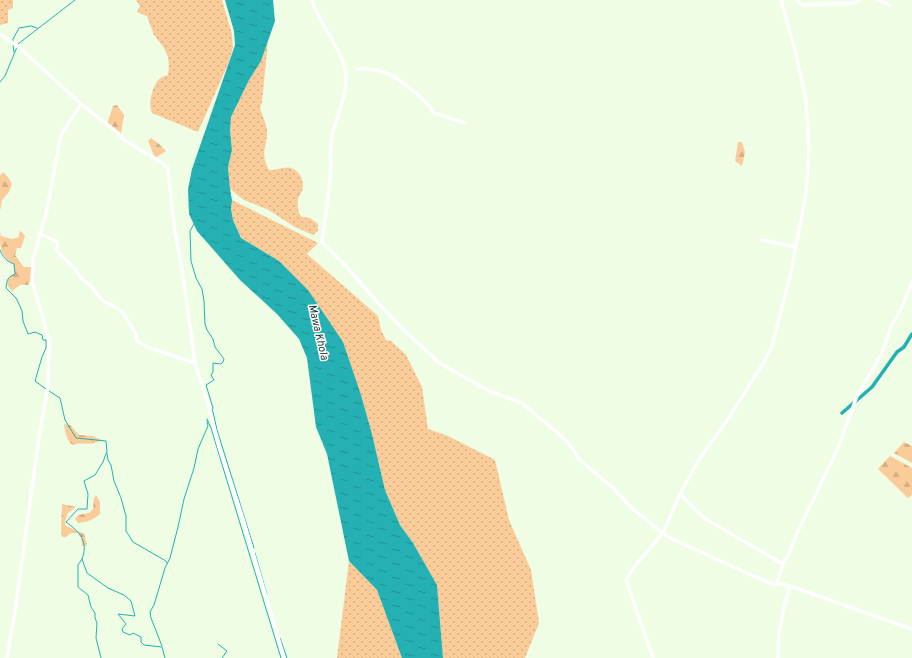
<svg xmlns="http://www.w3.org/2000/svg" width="912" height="658" viewBox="0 0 912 658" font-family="Overpass,sans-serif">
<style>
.green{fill:url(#green-dots)}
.forest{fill:url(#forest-firs)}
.water{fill:url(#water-ripples)}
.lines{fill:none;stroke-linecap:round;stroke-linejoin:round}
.stream{stroke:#25b1b3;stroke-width:1}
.canal{stroke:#25b1b3;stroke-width:3.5}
.minor{stroke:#fff;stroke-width:3.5}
.labels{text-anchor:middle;stroke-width:3;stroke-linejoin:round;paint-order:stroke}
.water-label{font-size:11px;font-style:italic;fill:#192f2f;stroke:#fff}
</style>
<defs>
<pattern id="green-dots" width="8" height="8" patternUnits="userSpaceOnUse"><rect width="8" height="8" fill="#facc99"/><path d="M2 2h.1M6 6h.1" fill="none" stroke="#d6af83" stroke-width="1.8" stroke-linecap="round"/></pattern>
<pattern id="forest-firs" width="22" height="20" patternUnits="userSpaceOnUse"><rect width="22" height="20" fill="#facc99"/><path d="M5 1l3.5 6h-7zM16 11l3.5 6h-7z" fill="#d6af83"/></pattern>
<pattern id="water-ripples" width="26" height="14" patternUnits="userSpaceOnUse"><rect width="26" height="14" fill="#25b1b3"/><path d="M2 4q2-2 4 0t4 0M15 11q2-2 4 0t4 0" fill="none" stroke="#1f9091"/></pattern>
</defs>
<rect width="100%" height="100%" fill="#eefde4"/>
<g class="green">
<path d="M0 0H13V8L8 10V23L0 25Z"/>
<path d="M136 0H222L232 34 233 48 228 64 198 132 152 113C148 103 152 87 159 79 161 77 165 76 168 75L169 66 168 57 164 48 154 35 147 16 137 12 140 6Z"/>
<path d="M268 41 262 102 260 108C262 116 266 122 267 130 268 146 259 153 269 170 276 171 283 166 291 168 300 171 305 181 302 191 301 194 299 196 298 199 297 205 298 214 302 217L310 218 318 224V231L313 235 295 227 267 209 244 200 230 189 228 167 232 150 230 131 231 117 249 80 261 61Z"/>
<path d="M232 200 318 243 307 254 378 316 381 330 386 340 391 341 406 355 422 387 428 429 448 436 495 460 509 520 531 570 539 623 525 658H443L437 585 413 543 400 525 385 490 372 434 361 395 279 261 241 238 233 220 231 209Z"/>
<path d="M349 561 377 590 402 658H337Z"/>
</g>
<g class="forest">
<path d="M117 105 124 115 121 133H118L107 124 113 106Z"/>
<path d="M151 138 159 144 166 151 155 158 148 141Z"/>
<path d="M738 142H742L745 152 742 166 735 161Z"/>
<path d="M3 172 8 177 12 184 9 192 2 200 0 211V176Z"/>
<path d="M21 231 25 236 21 248H17L15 255 24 267H31L32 278 28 285H20L12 291 8 286 7 281 10 276 15 274 14 264C0 257 0 247 0 232L1 236 12 239 19 237V233Z"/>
<path d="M64 424 70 425 79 435 92 436 102 440C89 447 84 441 73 445 67 442 65 431 64 424Z"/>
<path d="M904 442 912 446V463L894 453Z"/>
<path d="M890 456 912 468V495L908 498 878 469Z"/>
<path d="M96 495 100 502V514C93 520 87 522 78 523L75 519 78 515 89 513 93 509 94 498Z"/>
<path d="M62 504 76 507 68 513 65 522 66 526 84 534 87 544 86 546H82L81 537 78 533H71L66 537H63L61 534Z"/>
</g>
<path class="water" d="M225 0H273L275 21 261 61 249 80 231 117 230 131 232 150 228 167 230 189 232 200 231 209 233 220 241 238 279 261 308 290 343 342 361 395 372 434 385 490 400 525 413 543 437 585 443 658H402L377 590 349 561 327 454 316 427 307 358 299 339 277 314 240 280 197 231 189 214 188 189 192 169 235 45 234 31Z"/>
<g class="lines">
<g class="stream">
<path d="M13 42V39L19 28 31 26 37 28"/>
<path d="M18 44 75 0"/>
<path d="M13 45 14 52"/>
<path d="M0 82 5 76 17 47"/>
<path d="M194 224 190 231 191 261 196 278 202 289 204 301 205 324 207 330 213 339 215 347 224 359 223 362 221 364 213 363V372L211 375 214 380 206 385 213 408 212 412"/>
<path d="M0 250C3 257 6 261 14 264L15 274C8 277 7 279 6 288L16 298 19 304 22 311 23 321 28 334 35 332 42 335 43 340H46V348L42 357 35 381 46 389"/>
<path d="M49 391 60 398 65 420 76 438 106 441 107 451 103 462 95 475 84 481 88 494 87 509H78L66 522C79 531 89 542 82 559L87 573 108 588 124 595 131 601 135 616 118 614 126 624 122 629 123 632 130 635 133 633 141 637V642L144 645 162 647 165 658"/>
<path d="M213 412 217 430 254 548"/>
<path d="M207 419 211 428 281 658"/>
<path d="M107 453 108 460 111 465 114 481 121 498 126 516V531L133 542 166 561 167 563"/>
<path d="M255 553 267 595"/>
<path d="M82 559 78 565V587L88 595 91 607 95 613V618L97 623 96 638 101 658"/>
<path d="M280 638 287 658"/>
<path d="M218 644 227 651 222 658"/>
<path d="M162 646 151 618 150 612 154 605 165 568 170 558 178 527 184 499 194 468 198 449 208 426 207 421"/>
</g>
<path class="canal" d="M842 413 872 387 897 352 904 347 912 334"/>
<g class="minor">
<path d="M312 0C319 24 337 42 344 65 351 87 337 115 332 136 329 150 332 165 330 179 328 200 325 221 322 242L345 265 378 303 404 330 438 362 489 391 522 403 567 441 580 460 612 487 633 509 666 536 751 575 775 585 777 583"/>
<path d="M797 0 802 5 854 3 860 0"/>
<path d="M878 0 890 5"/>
<path d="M0 34 20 48 81 104 118 133 124 140 161 162 168 168 174 226 183 275 195 363 208 404 219 447 243 519 284 658"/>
<path d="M357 69C364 67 376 70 384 72 398 77 427 100 434 113L465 123"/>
<path d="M39 233 57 242 58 245 56 250 75 269 80 277 91 286 103 301 117 308 123 313 136 334 137 341 150 348 195 363"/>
<path d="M762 240 796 247"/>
<path d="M680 494 704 518 783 564 777 583 790 586 785 602 779 633 778 658"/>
<path d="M783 564 788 555 798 531 835 455 857 396 881 355 891 327 903 305 912 282"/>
<path d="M790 586 912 629"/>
<path d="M7 658 15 611 40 431 48 387 49 339 32 281 33 259 46 214 61 135 81 104"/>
<path d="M653 658 626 580 634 567 663 533 680 494 698 461 728 419 764 362 772 346 791 272 806 194 809 149 806 100 796 54 781 0"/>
</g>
</g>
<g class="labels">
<g class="water-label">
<text transform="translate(319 332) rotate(77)" y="4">Mawa Khola</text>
</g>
</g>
</svg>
